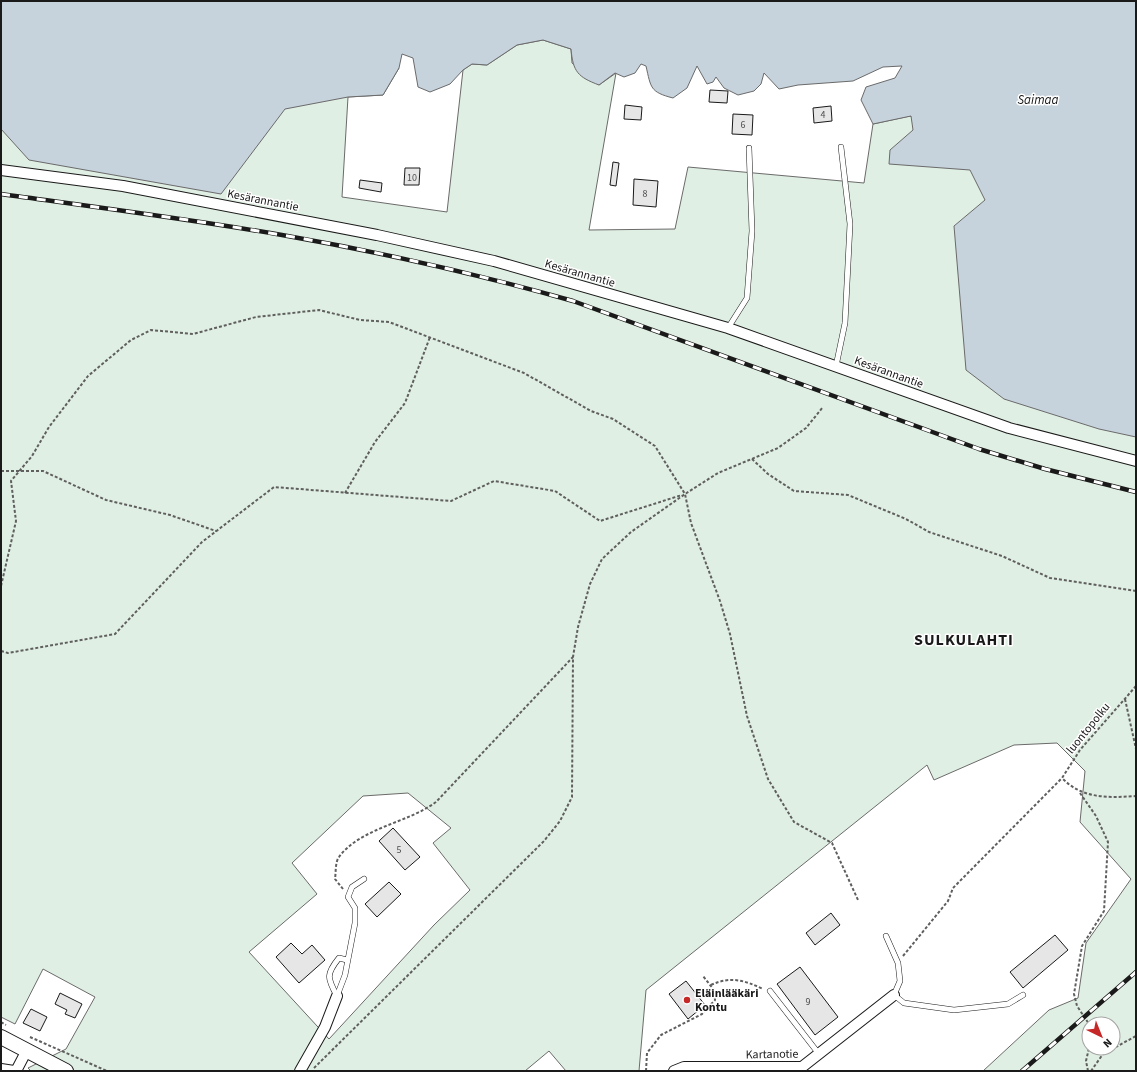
<svg xmlns="http://www.w3.org/2000/svg" width="1137" height="1072" viewBox="0 0 1137 1072" font-family="'Source Sans 3',sans-serif">
<style>
.green{fill:#e0efe3;stroke:#6a6a6a;fill-rule:evenodd}
.water{fill:#c6d2dc;stroke:#6a6a6a}
.building{fill:#e6e6e6;stroke:#1a1a1a}
.lines{fill:none;stroke-linecap:round;stroke-linejoin:round}
.service-casing{stroke:#1a1a1a;stroke-width:6}
.minor-casing{stroke:#1a1a1a;stroke-width:12}
.secondary-casing{stroke:#1a1a1a;stroke-width:16}
.path{stroke:#5f5f5f;stroke-width:2;stroke-dasharray:3 2;stroke-linecap:butt}
.service{stroke:#fff;stroke-width:5}
.minor{stroke:#fff;stroke-width:10}
.secondary{stroke:#fff;stroke-width:14}
.rail-casing{stroke:#1a1a1a;stroke-width:4.5}
.rail{stroke:#fff;stroke-width:3;stroke-dasharray:9;stroke-linecap:butt}
.poi-dot{fill:#c62828;stroke:#fff;stroke-width:1.5}
.labels{text-anchor:middle;stroke-width:3;stroke-linejoin:round;paint-order:stroke}
.number-label{font-size:10px;fill:#4d4d4d}
.street-label{font-size:12px;fill:#1a1a1a;stroke:#fff}
.poi-label{font-size:12px;font-weight:bold;fill:#1a1a1a;stroke:#fff;text-anchor:start}
.water-label{font-size:13px;font-style:italic;fill:#1a1a1a;stroke:#fff}
.district-label{font-size:16px;font-weight:bold;letter-spacing:1px;fill:#1a1a1a;stroke:#fff}
</style>
<rect width="100%" height="100%" fill="#fff"/>
<path class="green" d="M1 1 399 68 383 95 348 97 342 197 447 212 463 70 472 64 487 65 517 45 543 40 571 49 572 63 599 85 616 73 589 230 675 229 688 167 864 183 873 124 910 116 1136 233V1071H983L1049 1010 1078 998 1086 943 1131 879 1080 822 1085 771 1057 743 1014 745 934 780 927 765 646 990 639 1071H566L549 1051 525 1071H31L28 1068 66 1049 95 997 43 969 15 1024 1 1017ZM408 793 451 828 433 843 470 890 434 925 329 1039 249 952 317 894 292 863 363 796ZM1089 1024H1113V1048H1089Z"/>
<path class="water" d="M1 1H1136V437L1099 429 1004 399 966 370 954 226 985 200 970 170 889 164 890 150 913 130 911 116 873 124 861 100 866 87 895 78 902 66 883 67 853 81 798 85 779 89 764 73 761 84 754 91 738 95 724 88 716 77 713 82 707 84 697 66 687 88 673 98C650 92 651 88 646 66L641 64 635 73 624 77 615 73 599 85C578 77 573 72 571 49L543 40 517 45 487 65 472 64 463 70 450 84 430 92 418 87 413 58 402 54 399 68 383 95 348 97 285 109 221 194 29 160 1 129Z"/>
<g class="building">
<path d="M710 90 728 91 727 103 709 102Z"/>
<path d="M625 105 642 107 641 120 624 119Z"/>
<path d="M831 106 832 121 814 123 813 108Z"/>
<path d="M733 114 753 115 752 135 732 134Z"/>
<path d="M613 162 619 163 616 186 610 185Z"/>
<path d="M405 168H420L419 185H404Z"/>
<path d="M634 179 658 181 656 207 633 205Z"/>
<path d="M360 180 382 183 381 192 359 188Z"/>
<path d="M393 828 420 857 405 870 379 841Z"/>
<path d="M389 882 401 894 377 917 365 904Z"/>
<path d="M831 913 840 925 815 945 806 933Z"/>
<path d="M1055 935 1068 950 1023 988 1010 972Z"/>
<path d="M291 943 302 954 312 945 325 960 299 983 276 957Z"/>
<path d="M800 967 838 1017 815 1035 777 984Z"/>
<path d="M686 981 705 1005 688 1019 669 994Z"/>
<path d="M60 993 82 1004 75 1018 65 1014 67 1010 55 1004Z"/>
<path d="M31 1009 47 1017 40 1031 23 1023Z"/>
</g>
<g class="lines">
<defs>
<g id="service">
<path d="M728 328 747 298 752 231 749 148"/>
<path d="M836 366 845 323 850 224 841 147"/>
<path d="M886 936 898 963 900 981 894 995 904 1003 954 1010 1008 1004 1023 995"/>
<path d="M770 991 819 1054"/>
<path d="M337 996 345 975 355 923V908L348 897 352 887 364 879"/>
<path d="M337 996C327 978 326 974 339 958L347 960"/>
</g>
<g id="minor">
<path d="M1 170 123 186 377 235 494 261 728 328 1009 428 1136 461"/>
<path d="M1 1069 14 1071"/>
<path d="M16 1071 27 1050"/>
<path d="M300 1071 325 1027 337 996"/>
<path d="M674 1071 684 1067H802L894 995"/>
</g>
<path id="secondary" d="M1 1037 66 1071"/>
</defs>
<use href="#service" class="service-casing"/>
<use href="#minor" class="minor-casing"/>
<use href="#secondary" class="secondary-casing"/>
<g class="path">
<path d="M752 459 768 474 794 491 848 495 906 519 929 532 1002 556 1050 578 1136 591"/>
<path d="M1 471H43L106 500 170 515 216 531"/>
<path d="M345 493 375 442 405 403 430 337"/>
<path d="M1 586 16 521 11 481 32 456 49 427 88 376 131 340 151 330 193 334 256 317 319 310 360 320 389 322 524 373 591 411 613 419 655 446 685 494 691 523 720 601 730 634 747 716 768 779 794 822 832 843 858 900"/>
<path d="M1 651 8 653 115 634 202 542 274 487 451 501 494 481 555 491 600 521 682 495"/>
<path d="M1136 686 1080 750 1062 778C1082 799 1109 798 1136 796"/>
<path d="M1125 699 1136 749"/>
<path d="M1080 793 1096 816 1108 842 1104 911 1082 946 1074 994 1077 1006 1089 1024"/>
<path d="M343 889 335 879C336 873 335 862 339 857 360 828 408 823 436 802L573 657"/>
<path d="M903 956 948 901 953 888 1062 778"/>
<path d="M711 985C730 976 744 980 763 989"/>
<path d="M1 1022 6 1025"/>
<path d="M30 1037 107 1071"/>
<path d="M314 1068 544 841 560 821 572 797 573 657 578 627 590 584 602 559 631 532 685 494 718 473 778 448 806 428 823 407"/>
<path d="M646 1071 647 1053 661 1035 702 1014 715 1000 714 990 703 976"/>
<path d="M1088 1071 1086 1061 1089 1048"/>
<path d="M1091 1071 1103 1054 1136 1036"/>
</g>
<use href="#service" class="service"/>
<use href="#minor" class="minor"/>
<use href="#secondary" class="secondary"/>
<defs>
<g id="rail">
<path d="M1 194C95 207 189 219 282 235 380 252 477 274 573 301L979 449 1045 469 1136 492"/>
<path d="M1022 1071 1136 972"/>
</g>
</defs>
<use href="#rail" class="rail-casing"/>
<use href="#rail" class="rail"/>
</g>
<circle class="poi-dot" cx="687" cy="1000" r="4"/>
<g class="labels">
<g class="number-label">
<text x="823" y="118">4</text>
<text x="743" y="128">6</text>
<text x="412" y="181">10</text>
<text x="645" y="197">8</text>
<text x="399" y="853">5</text>
<text x="808" y="1005">9</text>
</g>
<g class="street-label">
<text transform="translate(263 200) rotate(11)" y="4">Kesärannantie</text>
<text transform="translate(580 273) rotate(16)" y="4">Kesärannantie</text>
<text transform="translate(889 372) rotate(20)" y="4">Kesärannantie</text>
<text transform="translate(1088 728) rotate(-51)" y="4">luontopolku</text>
<text transform="translate(772 1054) rotate(-1)" y="4">Kartanotie</text>
</g>
<g class="poi-label">
<text x="695" y="997">Eläinlääkäri<tspan x="695" dy="14">Kontu</tspan></text>
</g>
<g class="water-label">
<text x="1038" y="104">Saimaa</text>
</g>
<g class="district-label">
<text x="964" y="645">SULKULAHTI</text>
</g>
</g>
<rect width="1137" height="1072" fill="none" stroke="#1a1a1a" stroke-width="4"/>
<g transform="translate(1101 1036) rotate(137)"><circle r="19" fill="#ffffff" stroke="#a3a3a3"/>
<path d="M0-3L7 15L0 10L-7 15Z" fill="#c62828"/>
<text y="-6" font-size="11" font-weight="bold" text-anchor="middle" fill="#1a1a1a">N</text>
</g>
</svg>
